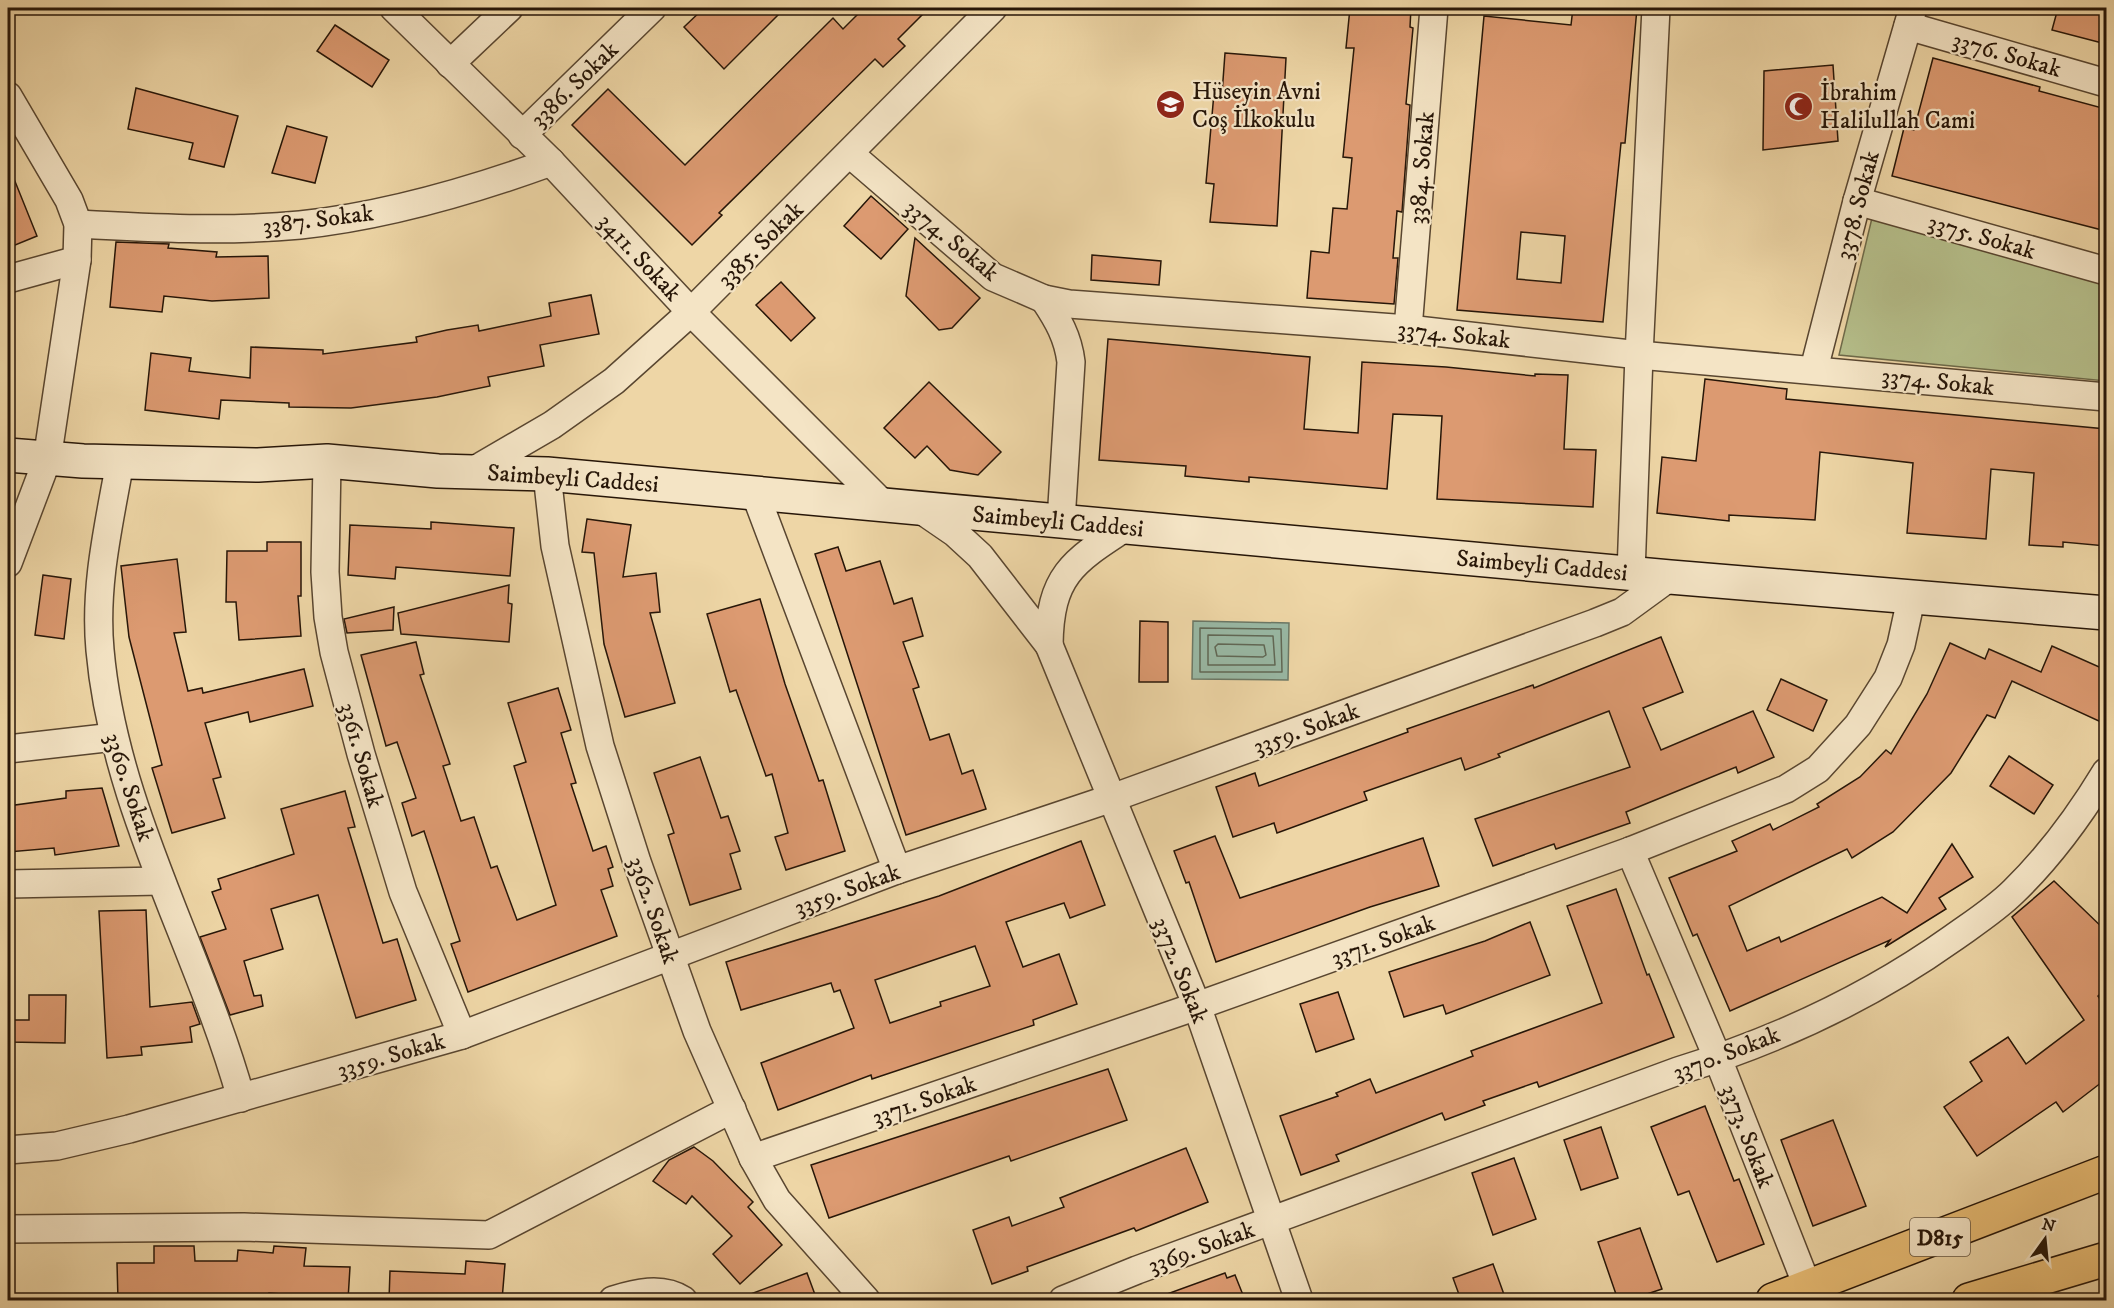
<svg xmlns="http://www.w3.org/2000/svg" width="2114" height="1308" viewBox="0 0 2114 1308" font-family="'IM FELL DW Pica',serif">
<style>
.park{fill:#b5be8a;stroke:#6e6a49;stroke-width:1.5}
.water{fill:#99b9a5;stroke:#6b7866;stroke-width:1.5}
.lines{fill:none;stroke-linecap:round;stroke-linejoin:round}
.shore{stroke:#606856;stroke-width:1.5}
.building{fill:#dc9a71;stroke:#271608;stroke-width:1.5;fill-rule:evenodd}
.street-casing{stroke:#594630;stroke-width:30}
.secondary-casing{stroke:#271608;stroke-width:36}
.highway-casing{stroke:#271608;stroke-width:36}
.street{stroke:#f4e4c5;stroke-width:27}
.secondary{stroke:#f4e4c5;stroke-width:33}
.highway{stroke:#e7bb73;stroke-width:33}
.labels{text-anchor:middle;stroke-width:4.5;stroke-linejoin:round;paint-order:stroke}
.shield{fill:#f4e4c5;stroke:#645441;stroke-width:1.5}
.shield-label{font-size:22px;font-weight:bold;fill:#271608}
.street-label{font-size:24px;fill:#271608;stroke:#f4e4c5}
.poi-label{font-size:24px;fill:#271608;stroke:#f4e4c5;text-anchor:start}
</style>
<rect width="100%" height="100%" fill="#eed6a6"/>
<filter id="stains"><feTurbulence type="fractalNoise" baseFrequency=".00333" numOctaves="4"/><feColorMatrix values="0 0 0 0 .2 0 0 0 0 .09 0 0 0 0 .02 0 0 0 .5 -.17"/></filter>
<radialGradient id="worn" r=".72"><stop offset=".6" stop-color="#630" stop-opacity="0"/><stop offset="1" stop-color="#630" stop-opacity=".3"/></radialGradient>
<path class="park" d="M1872 218 2106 284V381L1839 355Z"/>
<path class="water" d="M1193 621 1289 623 1288 680 1192 679Z"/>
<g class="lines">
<g class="shore">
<path d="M1200 628 1281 629 1282 672H1200Z"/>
<path d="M1208 635 1273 636 1275 665H1208Z"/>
<path d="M1218 644 1264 645 1266 655 1263 657 1217 656 1215 647Z"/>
</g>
</g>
<g class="building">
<path d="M704 8H785L724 69 684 27Z"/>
<path d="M864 8H929L898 39 905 46 883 67 875 59 719 213 722 215 692 245 572 125 608 89 685 165 833 18 843 29Z"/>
<path d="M1350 8H1411L1410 27 1413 28 1406 104 1410 105 1402 212 1397 211 1393 258H1398L1394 304 1307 298 1311 251 1329 253 1333 208 1347 209 1352 158 1343 157 1354 48H1346Z"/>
<path d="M1573 8H1637L1625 143H1621L1603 322 1457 310 1484 16 1571 25ZM1521 232 1565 236 1561 283 1517 279Z"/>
<path d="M2058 8H2106V44L2052 30Z"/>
<path d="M335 25 389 60 372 87 317 51Z"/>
<path d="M1225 53 1286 58 1277 226 1210 222 1214 184 1206 183 1214 93 1222 94Z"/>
<path d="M1933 58 2040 87 2039 91 2106 109V212L2102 230 1892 176 1904 128 1914 130Z"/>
<path d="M1833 65 1838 141 1763 150 1764 71Z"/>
<path d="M136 88 238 116 224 167 189 159 193 143 128 129Z"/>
<path d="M287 126 327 137 315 183 272 173Z"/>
<path d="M8 164 37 236 8 248Z"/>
<path d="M871 196 908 229 881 259 844 226Z"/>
<path d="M915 238 980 298 952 328 939 330 906 296Z"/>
<path d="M116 242 169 244 168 248 217 252 216 257 268 256 269 298 212 301 164 296 162 312 110 307Z"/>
<path d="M1092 255 1161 261 1159 285 1091 280Z"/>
<path d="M781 282 815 318 791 341 756 305Z"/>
<path d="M591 295 599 334 540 345 544 366 488 377 490 386 437 397 351 408 289 407V403L221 400 219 419 145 410 151 353 191 358 189 371 250 378 251 347 323 350V354L417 342 416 337 447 330 478 325 479 331 551 316 549 303Z"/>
<path d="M1108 339 1310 357 1304 429 1358 433 1362 362 1446 367 1535 376V374L1568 375 1564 449 1596 450 1593 507 1437 499 1442 416 1393 414 1387 489 1249 477V482L1185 476 1186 466 1099 460Z"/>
<path d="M1705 379 1787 389 1786 399 2106 429V546L2063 542V547L2029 545 2034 473 1991 469 1986 539 1907 533 1913 463 1820 452 1815 520 1729 515V521L1657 513 1662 457 1696 461Z"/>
<path d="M929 382 1001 452 978 475 950 470 927 446 915 458 884 428Z"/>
<path d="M587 519 631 525 623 577 656 573 660 612 650 613 675 703 625 717 604 644 594 553 582 552Z"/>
<path d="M431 522 514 528 510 576 396 567 395 579 348 575 350 525 431 529Z"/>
<path d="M267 542H301V596H298L301 636 239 640 236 602H226L227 551H267Z"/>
<path d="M838 547 846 571 880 561 894 604 912 598 923 636 903 642 919 687 913 689 930 740 949 734 962 774 973 770 986 809 906 835 815 554Z"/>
<path d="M177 559 186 632 174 633 188 691 202 688 203 693 304 669 313 706 250 722 248 712 205 723 221 777 213 779 225 818 172 833 152 768 162 765 129 637 121 566Z"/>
<path d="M43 575 71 579 64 639 35 635Z"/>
<path d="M509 585 508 603 512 604 509 642 401 634 398 613Z"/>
<path d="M760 599 785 684 819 781 823 780 845 851 786 870 775 837 788 833 772 774 766 776 736 690 730 692 707 614Z"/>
<path d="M394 607 393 630 347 633 344 619Z"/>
<path d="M1140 621 1168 622V682H1139Z"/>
<path d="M1661 637 1683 692 1643 708 1661 750 1753 711 1774 757 1738 773 1736 767 1626 812 1630 823 1556 849 1554 844 1493 866 1475 819 1630 767 1609 711 1498 754 1500 757 1465 770 1461 758 1364 792 1367 800 1277 833 1274 823 1233 837 1216 787 1255 773 1259 786 1408 732 1407 729 1533 685 1534 688Z"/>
<path d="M416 642 424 674 420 675 450 764 443 766 461 821 474 817 491 868 497 866 517 920 556 905 514 766 526 762 508 703 558 688 571 730 561 733 576 783 571 784 593 851 606 846 613 867 608 869 613 886 601 890 617 936 468 992 451 944 460 941 424 831 412 836 402 803 416 798 397 742 386 746 361 655Z"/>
<path d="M1950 643 1985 659 1989 649 2041 672 2052 646 2106 670V709L2101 722 2012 681 1995 718 1987 715 1951 773 1893 832 1852 858 1847 849 1729 906 1747 951 1779 937 1781 942 1882 897 1907 913 1952 844 1973 877 1939 898 1946 909 1885 947 1890 940 1730 1011 1697 934 1693 936 1669 878 1737 851 1732 841 1770 824 1773 830 1819 807 1817 804 1860 777 1886 750 1891 754 1927 694Z"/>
<path d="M1781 679 1827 700 1813 731 1767 710Z"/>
<path d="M2009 756 2053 785 2034 814 1990 786Z"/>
<path d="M700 757 721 818 728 816 740 851 730 854 741 889 690 905 668 835 674 833 654 773Z"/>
<path d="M102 788 119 846 55 855 54 848 8 852V806L66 798V791Z"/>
<path d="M345 791 355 827 348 828 383 943 397 939 416 1000 356 1018 318 895 271 909 283 949 244 961 254 996 261 995 263 1006 230 1015 200 937 226 929 212 892 221 889 218 879 294 854 281 809Z"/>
<path d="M1215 836 1240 898 1423 838 1439 886 1370 907 1216 962 1189 882 1186 883 1174 851Z"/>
<path d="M1081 841 1105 905 1070 918 1064 903 1006 922 1023 967 1059 954 1077 1004 1033 1020 1034 1025 872 1079 871 1075 778 1110 761 1063 854 1028 840 990 834 992 831 983 741 1010 726 962 939 896ZM975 946 990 986 940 1002 941 1006 890 1023 875 980Z"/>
<path d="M2054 881 2106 931V988L2098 996 2104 1005 2106 1003V1079L2063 1112 2056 1102 1977 1156 1944 1107 1982 1081 1970 1062 2008 1037 2026 1064 2084 1020 2012 917Z"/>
<path d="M1616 889 1647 975 1649 974 1674 1037 1539 1087 1537 1082 1483 1101 1485 1105 1445 1120 1442 1113 1336 1155 1339 1161 1301 1175 1280 1116 1338 1096 1336 1093 1370 1079 1376 1093 1473 1056 1471 1051 1602 1003 1567 906Z"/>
<path d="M146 910 150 1007 192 1002 200 1024 190 1027 192 1042 141 1047 142 1055 107 1058 99 911Z"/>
<path d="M1530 922 1550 975 1446 1014 1443 1005 1404 1017 1389 972 1485 941Z"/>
<path d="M1338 992 1354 1039 1316 1052 1300 1004Z"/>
<path d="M29 995H66L65 1043 8 1042V1020H29Z"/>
<path d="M1108 1069 1127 1120 1011 1161 1009 1156 829 1218 811 1165Z"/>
<path d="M1705 1106 1734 1181 1739 1179 1764 1244 1717 1262 1689 1191 1678 1195 1651 1127Z"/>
<path d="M1833 1120 1866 1206 1813 1226 1781 1140Z"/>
<path d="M1601 1127 1618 1178 1581 1190 1564 1140Z"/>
<path d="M694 1147 713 1161 753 1202 748 1207 782 1245 740 1284 713 1254 732 1236 692 1196 686 1204 653 1181 669 1160Z"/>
<path d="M1186 1148 1208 1202 1136 1231 1134 1228 1027 1267 1028 1271 992 1284 973 1230 1009 1217 1012 1226 1064 1207 1060 1198Z"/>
<path d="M1514 1158 1536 1219 1493 1235 1472 1173Z"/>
<path d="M1640 1228 1662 1289 1629 1300H1618L1598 1242Z"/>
<path d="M154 1246H194L195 1261H237L238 1250 273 1253 274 1246 306 1248 304 1266 350 1267 348 1300H309V1296L269 1293 268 1300H118L117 1263H154Z"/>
<path d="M466 1261 505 1264 502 1300H389L390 1271 465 1274Z"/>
<path d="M1493 1264 1506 1300H1461L1453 1278Z"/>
<path d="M807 1273 817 1300H741L740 1298Z"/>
<path d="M1225 1273 1227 1278 1235 1275 1245 1300H1156V1298Z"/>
</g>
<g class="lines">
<defs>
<g id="street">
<path d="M394 8 551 162 691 312 885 506"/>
<path d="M1908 26 2106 83"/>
<path d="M450 64 509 8"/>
<path d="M8 96 69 200 78 224 77 260 47 460 8 563"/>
<path d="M522 135 652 8"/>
<path d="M850 154 993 277 1044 299 1069 304 1408 329 1639 355 2106 397"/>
<path d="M1857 201 2106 271"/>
<path d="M78 224C151 228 227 232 300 225 386 216 471 191 551 162"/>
<path d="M8 279 77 260"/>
<path d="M1044 299C1058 320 1068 337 1071 362L1061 521"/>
<path d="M1408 329 1434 8"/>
<path d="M1814 369 1857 201 1913 8"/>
<path d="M327 461 325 572 328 617 334 652 361 754 403 892 462 1035"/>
<path d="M120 462C109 524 94 586 100 650 114 808 199 948 241 1098"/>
<path d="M473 471 552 425 614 381 691 312 993 8"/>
<path d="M547 474 555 546 600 746 637 862 697 1031 753 1158 777 1200 866 1300"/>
<path d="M755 493 897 870"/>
<path d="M920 509 955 533 980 556 1049 645C1050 576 1072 562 1126 527"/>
<path d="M1631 573 1639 355 1656 8"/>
<path d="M1049 645 1197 1006 1299 1300"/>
<path d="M8 749 114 737"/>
<path d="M1630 851 1718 1059 1808 1288"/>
<path d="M8 884 161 881"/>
<path d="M8 1150 57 1146 129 1129 462 1035 897 870 1112 798 1595 623 1622 612 1670 577"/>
<path d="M753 1158 1197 1006 1630 851 1786 789 1818 769 1858 725 1888 678 1901 645 1911 599"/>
<path d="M8 1229 244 1227 489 1235 732 1109"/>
<path d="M613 1300C635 1293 662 1286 683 1300"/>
<path d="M1063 1300 1137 1270 1678 1071C1776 1041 1870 997 1953 938 1974 923 1996 909 2014 891 2051 855 2080 815 2106 772"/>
</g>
<path id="secondary" d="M8 455 83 461 258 465 327 461 438 471 547 474 1670 577 2106 613"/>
<g id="highway">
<path d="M1773 1300 2106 1172"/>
<path d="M1969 1300 2106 1259"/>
</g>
</defs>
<use href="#street" class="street-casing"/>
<use href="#secondary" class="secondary-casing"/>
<use href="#highway" class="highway-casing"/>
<use href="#street" class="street"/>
<use href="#secondary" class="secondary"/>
<use href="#highway" class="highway"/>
</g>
<defs>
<symbol id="school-disc" viewBox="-11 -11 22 22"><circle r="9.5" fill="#8f2418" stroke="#f4e4c5"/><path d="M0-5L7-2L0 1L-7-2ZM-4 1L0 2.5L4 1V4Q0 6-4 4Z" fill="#fff"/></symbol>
<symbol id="mosque-disc" viewBox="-11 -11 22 22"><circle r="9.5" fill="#8f2418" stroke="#f4e4c5"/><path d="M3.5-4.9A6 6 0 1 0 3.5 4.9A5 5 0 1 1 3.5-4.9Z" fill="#fff"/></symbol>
</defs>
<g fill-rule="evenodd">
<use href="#school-disc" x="1154" y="88" width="33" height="33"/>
<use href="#mosque-disc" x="1782" y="90" width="33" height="33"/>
</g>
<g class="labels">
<rect class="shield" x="1910" y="1218" width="60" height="38" rx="4.5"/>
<g class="shield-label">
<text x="1940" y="1245">D815</text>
</g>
<g class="street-label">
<text transform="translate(2007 54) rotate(16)" y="8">3376. Sokak</text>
<text transform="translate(574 84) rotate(-44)" y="8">3386. Sokak</text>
<text transform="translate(1421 168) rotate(-85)" y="8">3384. Sokak</text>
<text transform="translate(1857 205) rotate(-75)" y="8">3378. Sokak</text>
<text transform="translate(318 219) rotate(-7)" y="8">3387. Sokak</text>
<text transform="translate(1982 236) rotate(16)" y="8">3375. Sokak</text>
<text transform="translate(952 240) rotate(39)" y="8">3374. Sokak</text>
<text transform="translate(760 244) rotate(-45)" y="8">3385. Sokak</text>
<text transform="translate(640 257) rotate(47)" y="8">3411. Sokak</text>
<text transform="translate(1454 334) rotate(6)" y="8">3374. Sokak</text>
<text transform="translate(1938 381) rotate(6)" y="8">3374. Sokak</text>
<text transform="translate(573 478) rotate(4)" y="8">Saimbeyli Caddesi</text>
<text transform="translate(1058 521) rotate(5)" y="8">Saimbeyli Caddesi</text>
<text transform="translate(1542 565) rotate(5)" y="8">Saimbeyli Caddesi</text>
<text transform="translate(1306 728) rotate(-20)" y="8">3359. Sokak</text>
<text transform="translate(362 755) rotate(74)" y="8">3361. Sokak</text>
<text transform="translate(130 787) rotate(72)" y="8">3360. Sokak</text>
<text transform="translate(847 889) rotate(-20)" y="8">3359. Sokak</text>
<text transform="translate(654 910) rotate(71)" y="8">3362. Sokak</text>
<text transform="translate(1383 940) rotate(-20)" y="8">3371. Sokak</text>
<text transform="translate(1181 970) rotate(68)" y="8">3372. Sokak</text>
<text transform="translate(1726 1053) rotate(-21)" y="8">3370. Sokak</text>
<text transform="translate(391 1055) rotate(-16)" y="8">3359. Sokak</text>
<text transform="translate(924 1100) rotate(-19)" y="8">3371. Sokak</text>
<text transform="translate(1748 1136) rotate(69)" y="8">3373. Sokak</text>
<text transform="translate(1201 1247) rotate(-20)" y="8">3369. Sokak</text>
</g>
<g class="poi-label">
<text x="1192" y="99">Hüseyin Avni<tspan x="1192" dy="28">Coş İlkokulu</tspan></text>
<text x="1820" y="100">İbrahim<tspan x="1820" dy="28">Halilullah Cami</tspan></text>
</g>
</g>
<rect width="2114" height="1308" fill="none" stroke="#eed6a6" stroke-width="30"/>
<rect x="9" y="9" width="2096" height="1290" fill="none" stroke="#271608" stroke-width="3"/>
<rect x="15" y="15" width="2084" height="1278" fill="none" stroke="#271608" stroke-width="1.5"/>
<g transform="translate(2045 1239) rotate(15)" stroke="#f4e4c5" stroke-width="4.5" paint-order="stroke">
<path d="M0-4.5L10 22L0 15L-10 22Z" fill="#271608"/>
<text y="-9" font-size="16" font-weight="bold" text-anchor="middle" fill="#271608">N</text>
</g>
<rect width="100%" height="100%" filter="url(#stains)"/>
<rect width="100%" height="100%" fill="url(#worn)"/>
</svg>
